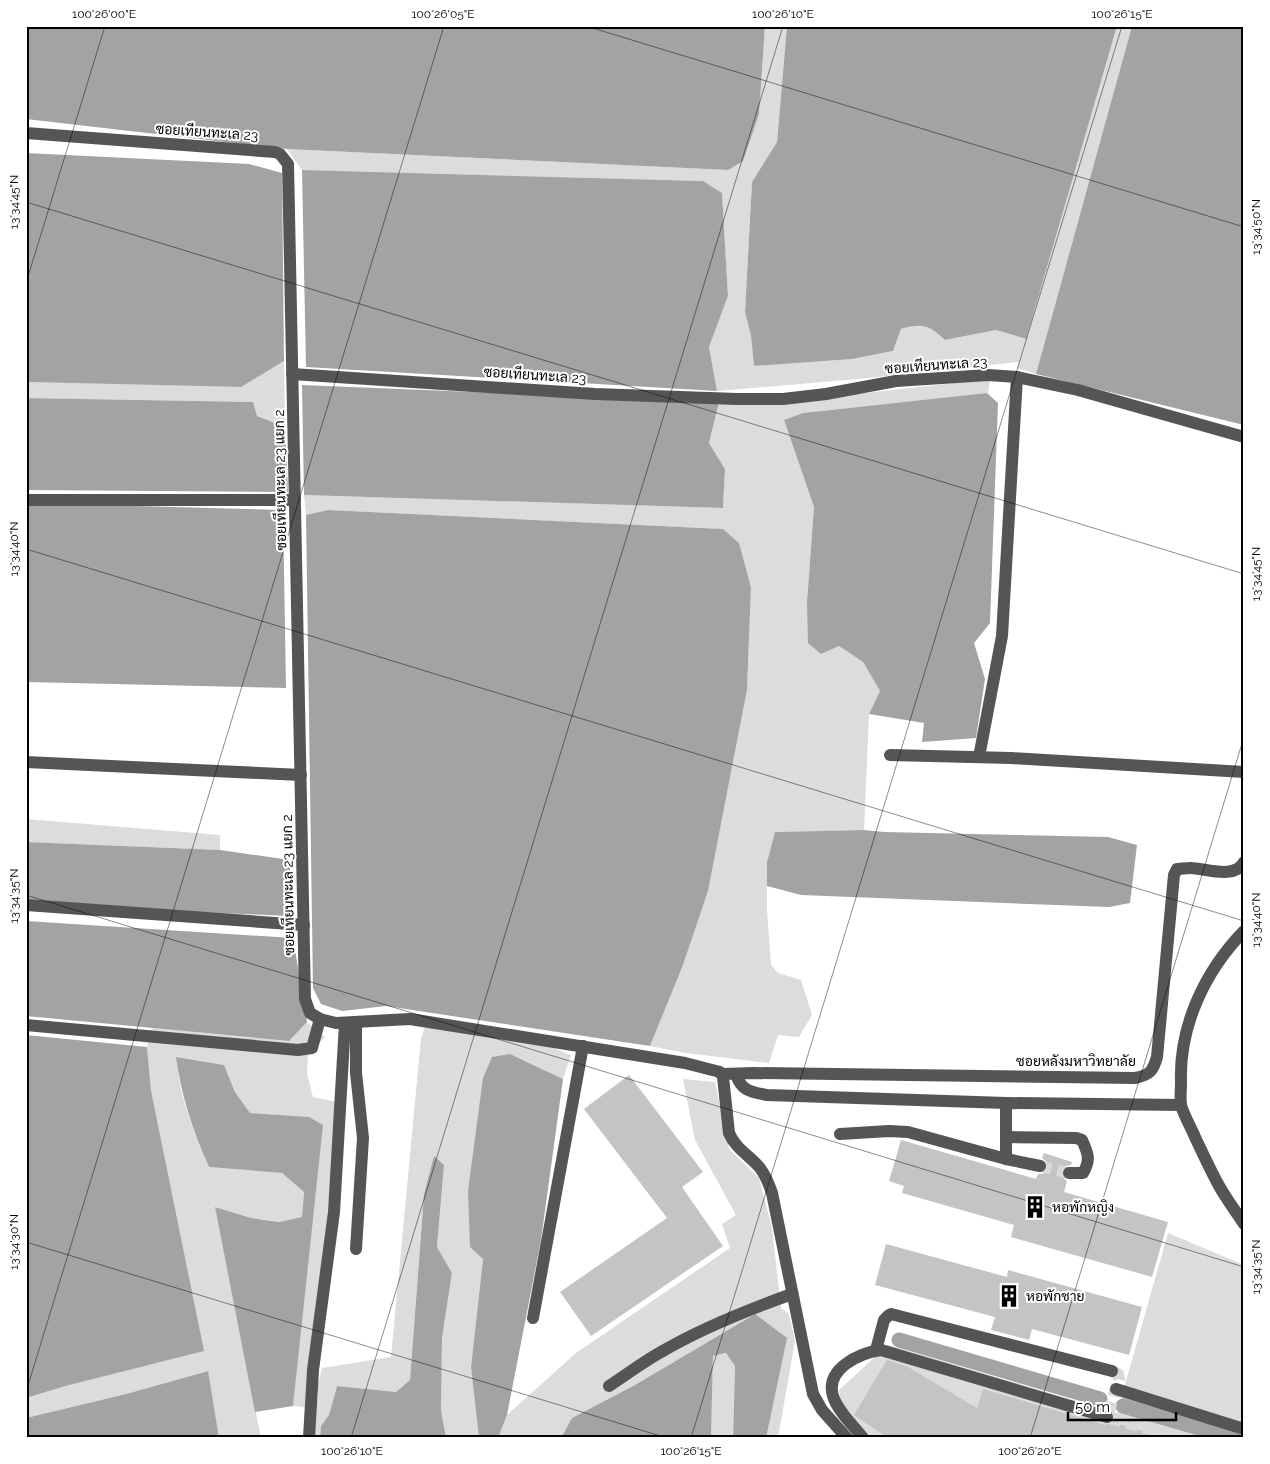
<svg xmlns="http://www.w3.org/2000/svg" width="1270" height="1464" viewBox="0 0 1270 1464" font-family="Raleway,Sarabun,sans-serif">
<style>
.green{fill:#dcdcdc}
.water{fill:#a3a3a3}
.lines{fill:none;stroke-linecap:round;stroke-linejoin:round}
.canal{stroke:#a3a3a3;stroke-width:15}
.building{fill:#c4c4c4}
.minor-tunnel{stroke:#d9d9d9;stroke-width:12;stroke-dasharray:12 6;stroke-linecap:butt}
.minor{stroke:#555;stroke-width:12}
.ticks{fill:none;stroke:#000;stroke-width:1;stroke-opacity:0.45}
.labels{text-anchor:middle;stroke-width:4;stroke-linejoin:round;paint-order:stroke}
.street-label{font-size:14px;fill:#000;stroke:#fff}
.poi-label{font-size:14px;fill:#000;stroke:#fff;text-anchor:start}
.neatline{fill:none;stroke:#000;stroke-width:2}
.ticks-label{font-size:12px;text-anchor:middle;fill:#000}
</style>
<rect width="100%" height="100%" fill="#fff"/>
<g class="green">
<path d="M765 26H787L777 142 752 182 745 312 751 336 754 366 852 359 893 351 901 329C923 323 929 324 945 340L996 330 1025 339 1117 26H1132L1036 374 1017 368 1019 362 858 379 717 391 709 347 728 296 722 193 703 181 302 170 287 149 728 170 759 114Z"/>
<path d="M284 361 285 427 257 416 253 402 26 398V382L241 387Z"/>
<path d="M990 379 988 393 803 413 784 420 814 507 807 602 821 654 839 646 863 662 880 691 869 714 864 830 775 832 767 862V909L771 965 778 973 801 980 812 1015 799 1037 778 1035 769 1063 686 1053 650 1046 683 965 708 891 747 690 751 587 739 543 723 529 328 510 306 515 304 495 723 508 725 469 709 443 719 402 795 401Z"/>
<path d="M26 819 220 835V850L26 842Z"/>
<path d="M307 1022 325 1037 308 1055 307 1074 313 1097 337 1102 315 1385 319 1406 317 1388 322 1368 391 1357 421 1038 425 1027 549 1046 571 1055 563 1079 510 1054 483 1259 471 1367 479 1438H446L441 1410 442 1338 452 1273 437 1247 444 1165 434 1157 424 1194 410 1380 396 1392 337 1386 329 1415 321 1426 320 1438H303L305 1407 293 1406 300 1327 308 1117 250 1113 235 1092 224 1065 177 1057C177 1091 195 1136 209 1167L282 1173 304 1192 302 1217 280 1222 251 1218 215 1207 261 1438H219L207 1371 126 1394 26 1418V1398L69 1385 151 1091 147 1047 153 1028 289 1041Z"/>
<path d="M683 1079 715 1082 729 1149 759 1178 772 1228 781 1308 789 1314 795 1341 778 1438H766L769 1422 755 1314 635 1385 572 1418 561 1438H498L507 1415 576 1353 730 1248 722 1224 736 1215 695 1140Z"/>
<path d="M1168 1233 1244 1265V1438H867L841 1403 839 1390 888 1345 1117 1413Z"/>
<path d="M726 1353 735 1366 733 1438H711L713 1356Z"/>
</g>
<g class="water">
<path d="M26 26H765L759 114 743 161 728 170 287 149 26 119Z"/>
<path d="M787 26H1117L1026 339 996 330 945 340C929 325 923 323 901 329L893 351 852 359 754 366 751 336 745 312 752 182 777 142Z"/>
<path d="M1132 26H1244V425L1036 374Z"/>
<path d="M26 153 249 164 282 173 284 361 241 387 26 382Z"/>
<path d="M302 170 703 181 722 193 728 296 709 347 717 391 306 367Z"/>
<path d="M302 385 719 402 709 443 725 469 723 508 304 495Z"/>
<path d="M987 393 998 403 990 623 974 643 985 679 976 738 922 742 924 723 869 714 880 691 863 662 839 646 821 654 808 643 807 602 814 507 784 420 803 413Z"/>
<path d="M26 398 253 402 257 416 285 427 288 492 26 490Z"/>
<path d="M26 503 283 510 286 688 26 682Z"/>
<path d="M328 510 723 529 739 543 751 587 747 690 708 891 683 965 650 1046 386 1006 342 1011 321 1004 313 988 306 515Z"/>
<path d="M864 830 884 832 1108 837 1137 845 1130 903 1109 907 801 895 767 886V862L775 832Z"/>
<path d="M26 842 220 850 290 860V916L26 905Z"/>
<path d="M26 921 293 938 307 1022 289 1041 26 1016Z"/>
<path d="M26 1035 147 1047 151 1091 204 1351 69 1385 26 1398Z"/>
<path d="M510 1054 563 1079 541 1240 507 1415 498 1438H479L471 1367 483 1259 470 1247 468 1191 483 1078 492 1057Z"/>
<path d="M176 1057 224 1065 235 1092 250 1113 309 1117 323 1125 293 1406 255 1412 215 1207 251 1218 279 1222 302 1217 304 1192 282 1173 209 1167C193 1132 181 1095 176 1057Z"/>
<path d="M434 1156 444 1165 437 1247 452 1273 442 1338 441 1410 446 1438H320L321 1426 329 1415 337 1386 396 1392 410 1380 424 1194Z"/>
<path d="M755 1314 787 1338 766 1438H733L735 1366 726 1353 713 1356 711 1438H561L572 1418 635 1385Z"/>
<path d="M208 1371 219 1438H26V1418L126 1394Z"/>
</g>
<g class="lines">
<g class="canal">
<path d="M899 1340 1100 1399"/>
<path d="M1123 1406 1234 1438"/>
</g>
</g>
<g class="building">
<path d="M629 1075 703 1172 682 1187 723 1246 591 1336 560 1292 667 1218 584 1109Z"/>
<path d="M901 1140 1036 1179 1038 1174H1043L1048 1168V1163L1042 1158 1044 1153 1072 1162 1071 1165 1065 1166 1062 1169V1177L1067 1181 1064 1192 1168 1222 1152 1277 1011 1237 1014 1225 902 1193 904 1186 889 1181Z"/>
<path d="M886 1244 1007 1277 1008 1270 1142 1307 1129 1355 1032 1329 1029 1340 991 1330 995 1317 875 1285Z"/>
<path d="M887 1360 908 1367 977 1408 983 1389 1105 1425 1113 1422 1155 1435 1154 1438H888L854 1415Z"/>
</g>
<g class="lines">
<g class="minor-tunnel">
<path d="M1040 1166 1069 1173"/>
<path d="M1112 1371 1118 1374 1119 1379 1107 1417 1181 1438"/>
</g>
<g class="minor">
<path d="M26 133 275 152 280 154 288 164 305 999 310 1013 320 1019 336 1023 410 1019 685 1063 720 1072 723 1077 729 1133C735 1148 750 1156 760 1168 766 1176 769 1184 772 1193L813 1394 822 1410 847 1438"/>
<path d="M292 374 595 394 737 399H783L826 394 896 381 988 375 1017 377 1078 390 1244 437"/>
<path d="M26 500H295"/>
<path d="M890 755 1011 758 1244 772"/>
<path d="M979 757 1002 636 1017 377"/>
<path d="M26 762 301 775"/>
<path d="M26 905 304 925"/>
<path d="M1244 931C1205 971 1179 1026 1181 1082 1181 1090 1180 1098 1181 1105 1184 1116 1191 1127 1195 1137 1202 1152 1209 1167 1217 1182 1224 1196 1235 1210 1244 1224"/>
<path d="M356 1022V1073L363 1138 356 1249"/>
<path d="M26 1025 298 1050 312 1048 320 1019"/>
<path d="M723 1074 754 1073 1135 1078C1150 1075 1153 1071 1157 1057L1174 875 1177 869C1181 869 1186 868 1190 868 1205 868 1235 880 1244 862"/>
<path d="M736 1074C741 1091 751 1092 767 1095L1006 1103 1181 1105"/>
<path d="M1006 1103V1159"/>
<path d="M840 1134 889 1131 908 1132 1006 1159 1040 1166"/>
<path d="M1006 1137 1076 1138 1082 1140C1088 1153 1091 1160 1083 1173H1069"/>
<path d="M533 1318 583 1046"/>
<path d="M876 1350 884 1320 889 1315 891 1314 1112 1371"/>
<path d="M609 1386C626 1375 643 1362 661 1352 702 1328 747 1310 792 1294"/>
<path d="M1116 1389 1244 1429"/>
<path d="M309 1438 313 1370 334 1212 345 1023"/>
<path d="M863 1438C854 1426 838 1412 833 1396 825 1369 859 1353 881 1350L1107 1417"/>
</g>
</g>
<path class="ticks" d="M586 26 1244 227M26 202 1244 574M26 283 105 26M26 549 1244 921M26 895 1244 1267M26 1242 667 1438M26 1392 444 26M351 1438 783 26M691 1438 1122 26M1030 1438 1244 737"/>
<defs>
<symbol id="building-bare" viewBox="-9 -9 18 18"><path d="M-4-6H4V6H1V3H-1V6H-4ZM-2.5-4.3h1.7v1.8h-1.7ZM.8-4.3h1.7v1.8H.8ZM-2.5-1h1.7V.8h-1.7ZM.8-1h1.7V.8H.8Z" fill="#000" stroke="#fff" stroke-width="2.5" paint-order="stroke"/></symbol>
</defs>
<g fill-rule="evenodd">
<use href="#building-bare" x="1019" y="1191" width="32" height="32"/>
<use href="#building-bare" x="993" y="1280" width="32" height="32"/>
</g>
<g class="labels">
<g class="street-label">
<text transform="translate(207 132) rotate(4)" y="5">ซอยเทียนทะเล 23</text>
<text transform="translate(936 365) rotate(-4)" y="5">ซอยเทียนทะเล 23</text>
<text transform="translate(535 375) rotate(4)" y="5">ซอยเทียนทะเล 23</text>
<text transform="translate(280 480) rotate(-91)" y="5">ซอยเทียนทะเล 23 แยก 2</text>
<text transform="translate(288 885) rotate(-91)" y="5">ซอยเทียนทะเล 23 แยก 2</text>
<text x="1076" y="1066">ซอยหลังมหาวิทยาลัย</text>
</g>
<g class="poi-label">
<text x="1052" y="1212">หอพักหญิง</text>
<text x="1026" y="1301">หอพักชาย</text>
</g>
</g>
<rect width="1270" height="1464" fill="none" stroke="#ffffff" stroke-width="55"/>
<path d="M1068 1412v8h108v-8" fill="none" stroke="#000000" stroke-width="2.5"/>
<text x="1075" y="1412" font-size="15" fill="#000000" stroke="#ffffff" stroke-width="4" paint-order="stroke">50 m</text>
<rect x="28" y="28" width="1214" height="1408" class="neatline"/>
<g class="ticks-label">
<text x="104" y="18">100°26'00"E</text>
<text x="443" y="18">100°26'05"E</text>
<text x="783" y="18">100°26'10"E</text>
<text x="1122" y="18">100°26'15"E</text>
<text transform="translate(14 202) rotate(-90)" y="4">13°34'45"N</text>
<text transform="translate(1256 227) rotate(-90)" y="4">13°34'50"N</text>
<text transform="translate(14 549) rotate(-90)" y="4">13°34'40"N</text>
<text transform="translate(1256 574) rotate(-90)" y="4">13°34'45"N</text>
<text transform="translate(14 896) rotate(-90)" y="4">13°34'35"N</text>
<text transform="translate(1256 920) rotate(-90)" y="4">13°34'40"N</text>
<text transform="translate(14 1242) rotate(-90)" y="4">13°34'30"N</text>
<text transform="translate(1256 1267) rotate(-90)" y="4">13°34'35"N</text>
<text x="352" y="1455">100°26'10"E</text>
<text x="691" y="1455">100°26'15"E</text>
<text x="1030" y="1455">100°26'20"E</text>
</g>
</svg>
